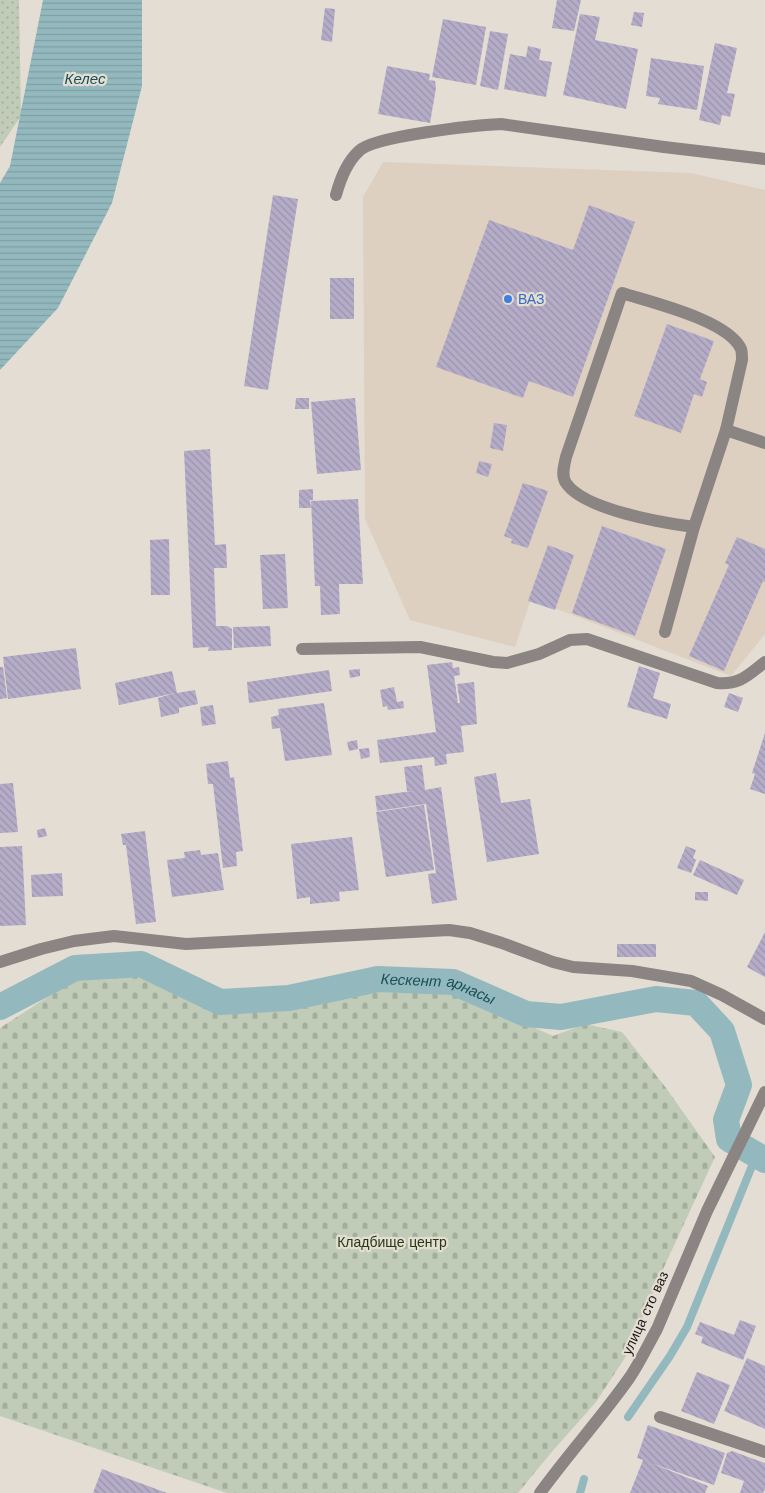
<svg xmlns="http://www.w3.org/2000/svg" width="765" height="1493" viewBox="0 0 765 1493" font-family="'Work Sans',sans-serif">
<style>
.built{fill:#ddd0c0}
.grass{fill:url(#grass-dots)}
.cemetery{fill:url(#cemetery-stones)}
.water{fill:url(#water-rules)}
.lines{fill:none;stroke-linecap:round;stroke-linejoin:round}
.stream{stroke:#93b9bf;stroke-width:8}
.canal{stroke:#93b9bf;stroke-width:26}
.building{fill:url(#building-back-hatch)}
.service{stroke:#8a8483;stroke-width:12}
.minor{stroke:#8a8483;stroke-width:12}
.shop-dot{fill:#3f7fe0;stroke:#e4ddd3;stroke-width:2}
.labels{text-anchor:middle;stroke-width:4.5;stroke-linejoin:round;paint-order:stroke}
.shop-label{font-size:14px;fill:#366cbe;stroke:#e4ddd3;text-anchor:start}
.park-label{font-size:14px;fill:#243b11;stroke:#e4ddd3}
.street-label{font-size:14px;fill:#181512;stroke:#e4ddd3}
.water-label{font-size:15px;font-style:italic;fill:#195057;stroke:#e4ddd3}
</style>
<defs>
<pattern id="grass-dots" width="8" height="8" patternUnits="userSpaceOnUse" patternTransform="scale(1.25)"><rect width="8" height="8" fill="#c0ccb8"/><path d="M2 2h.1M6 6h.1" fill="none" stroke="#a4ae9d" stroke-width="1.8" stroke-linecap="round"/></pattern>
<pattern id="cemetery-stones" width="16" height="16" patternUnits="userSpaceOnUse" patternTransform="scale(1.25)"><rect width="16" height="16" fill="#c0ccb8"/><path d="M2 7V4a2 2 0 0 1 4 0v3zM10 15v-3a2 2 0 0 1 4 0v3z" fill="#a4ae9d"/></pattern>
<pattern id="water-rules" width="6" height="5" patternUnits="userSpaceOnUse" patternTransform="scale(1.25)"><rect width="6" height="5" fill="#93b9bf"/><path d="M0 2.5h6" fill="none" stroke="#7e9ea3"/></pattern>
<pattern id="building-back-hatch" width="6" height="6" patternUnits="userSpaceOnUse" patternTransform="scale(1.25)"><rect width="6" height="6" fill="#b5acc8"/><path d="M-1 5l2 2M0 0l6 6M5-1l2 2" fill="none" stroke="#9b93ab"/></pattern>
</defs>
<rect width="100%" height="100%" fill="#e4ddd3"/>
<path class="built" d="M383 162 691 173 765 190V634L731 676 531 599 515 647 410 620 365 519 363 197Z"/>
<path class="grass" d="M0 0H19L21 116 0 147Z"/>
<path class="cemetery" d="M142 972 226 1009 268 1008 353 992 424 985 493 1009 553 1036 585 1024 622 1032 666 1088 715 1157 664 1267 626 1356 596 1402 550 1454 518 1493H227L0 1416V1028L77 978Z"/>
<path class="water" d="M43 0H142V86L112 203 58 308 0 370V183L10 166Z"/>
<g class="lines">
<g class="stream">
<path d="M628 1417 670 1356 687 1327 756 1156"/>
<path d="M580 1493 584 1479"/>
</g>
<path class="canal" id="s1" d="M0 1007 75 968 141 964 220 1002 289 998 378 979 453 982 526 1014 561 1017 656 999 696 1003 722 1031 739 1085 726 1120 729 1139 765 1160"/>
</g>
<g class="building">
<path d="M557 0H581L574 31 552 28Z"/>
<path d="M325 8 335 9 332 42 321 40Z"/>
<path d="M634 12 644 13 642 27 631 25Z"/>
<path d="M580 14 600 17 595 40 638 49 626 109 563 95Z"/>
<path d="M443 19 486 27 476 85 432 77Z"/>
<path d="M490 31 508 34 498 90 480 86Z"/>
<path d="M715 43 737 48 727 93 735 94 730 117 722 115 720 125 699 120Z"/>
<path d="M528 46 541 49 539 60 552 62 546 97 504 89 510 54 526 57Z"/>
<path d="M651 58 704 66 697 110 658 104 660 98 646 96Z"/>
<path d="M387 66 430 74 429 80 435 81 436 88 430 123 378 114Z"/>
<path d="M273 195 298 199 268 390 244 386Z"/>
<path d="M589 205 635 222 573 397 529 381 523 398 436 367 489 220 573 250Z"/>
<rect x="330" y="278" width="24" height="41"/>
<path d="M667 324 714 341 700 379 707 382 702 397 694 394 681 433 634 416Z"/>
<path d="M296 398H309V409H295Z"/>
<path d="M355 398 361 470 317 474 311 402Z"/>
<path d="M494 423 507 425 503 451 490 448Z"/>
<path d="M210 449 215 545 226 544 227 568H214L216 626H227L232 629V650L208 651 209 647 193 648 184 451Z"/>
<path d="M479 461 492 464 488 477 476 473Z"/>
<path d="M523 483 548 491 528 548 511 543 512 539 504 536Z"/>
<path d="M313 489V500H310L311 508H299V490Z"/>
<path d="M358 499 363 584H339L340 614 321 615 320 586H315L311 501Z"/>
<path d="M602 526 666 549 635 636 572 613Z"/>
<path d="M737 537 765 549V582L763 581 724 671 689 656 729 565 725 563Z"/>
<path d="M169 539 170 595H151L150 540Z"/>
<path d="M548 545 574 555 555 610 528 601Z"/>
<path d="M285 554 288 608 263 609 260 555Z"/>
<path d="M270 626 271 646 234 648 233 627Z"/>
<path d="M76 648 81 689 8 699 3 657Z"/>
<path d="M452 662 453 668 459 667 460 675 454 676 458 703H460L457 684 474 682 477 724 461 726 464 752 446 754 447 764 435 766 434 757 380 763 377 740 436 732 427 665Z"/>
<path d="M639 666 660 673 653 698 671 704 667 719 627 707Z"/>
<path d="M0 667H3L7 698 0 699Z"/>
<path d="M360 669V676L350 678 349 670Z"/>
<path d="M329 670 332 691 249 703 247 682Z"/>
<path d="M172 671 177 693 195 690 198 704 179 708V713L161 717 158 698 175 693 119 705 115 683Z"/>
<path d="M394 687 397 702 403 701 404 708 388 710 387 706 383 707 380 690Z"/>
<path d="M729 693 743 698 738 712 724 707Z"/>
<path d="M324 703 332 755 285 761 280 728 272 729 271 717 279 715 278 709Z"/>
<path d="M213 705 216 724 202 726 200 707Z"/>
<path d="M765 733V794L750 789 755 774 752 773Z"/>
<path d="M357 740 358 749 349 751 347 742Z"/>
<path d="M369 748 370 757 361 759 359 749Z"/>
<path d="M228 761 230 778 234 777 243 851 236 852 237 866 223 868 213 784H208L206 764Z"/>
<path d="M422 765 425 790 441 787 457 900 432 904 428 874 436 873 426 804 377 811 375 796 412 791H407L404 767Z"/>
<path d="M496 773 501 803 530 799 539 854 487 862 474 777Z"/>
<path d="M13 783 18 832 0 833V784Z"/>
<path d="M424 805 434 870 386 877 376 812Z"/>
<path d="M45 828 47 836 38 838 37 830Z"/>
<path d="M145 831 156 922 136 924 126 845H123L121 834Z"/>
<path d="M352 837 359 890 339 892 340 901 310 904V897L297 899 291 844Z"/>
<path d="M22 846 26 925 0 926V847Z"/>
<path d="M686 846 696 850 693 858 696 860 691 873 677 868Z"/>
<path d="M200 850 201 855 218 853 224 890 172 897 167 860 185 858 184 852Z"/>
<path d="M700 860 744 880 737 895 693 875Z"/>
<path d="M62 873 63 896 32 897 31 875Z"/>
<path d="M695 892H708V901L695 900Z"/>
<path d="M765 932V977L747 967Z"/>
<rect x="617" y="944" width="39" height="13"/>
<path d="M740 1320 756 1326 743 1360 701 1343 703 1337 695 1334 700 1322 734 1335Z"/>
<path d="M747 1358 765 1366V1429L724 1411Z"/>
<path d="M697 1372 730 1385 714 1424 681 1411Z"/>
<path d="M648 1425 725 1453 714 1485 651 1463 708 1486 705 1493H630L643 1460 637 1458Z"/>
<path d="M732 1451 765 1463V1489L763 1493H740L744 1481 721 1473 727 1453Z"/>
<path d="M102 1469 167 1493H93Z"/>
</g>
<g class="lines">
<g class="service">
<path d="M726 430 765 443"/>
<path d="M665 632 694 527 726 430 742 360C742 357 742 352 741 349 728 320 650 302 622 293L566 457C564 466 561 476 566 483 584 510 664 523 694 527"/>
</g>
<g class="minor">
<path d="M336 195C340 180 347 162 359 151 373 136 478 125 501 124L664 147 765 159"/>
<path d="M302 649 420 647 493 662 507 663 539 654 570 640 587 639 717 683C740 685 748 675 765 662"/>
<path d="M0 962 41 949 74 941 114 936 186 944 449 930 470 933 502 943 553 962 573 967 632 971 691 981 722 995 765 1019"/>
<path d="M660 1417 765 1452"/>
<path d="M540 1493C569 1453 602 1417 630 1377 640 1362 648 1345 657 1329L707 1211 765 1092"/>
</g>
</g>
<circle class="shop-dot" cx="508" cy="299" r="5"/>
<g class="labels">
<g class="shop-label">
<text x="518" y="304">ВАЗ</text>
</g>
<g class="park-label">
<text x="392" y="1247">Кладбище центр</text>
</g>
<g class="street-label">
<text transform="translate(645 1313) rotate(-65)" y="5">улица сто ваз</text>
</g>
<g class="water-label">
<text x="85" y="84">Келес</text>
<text dy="5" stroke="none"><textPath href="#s1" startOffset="460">Кескент арнасы</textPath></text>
</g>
</g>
</svg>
